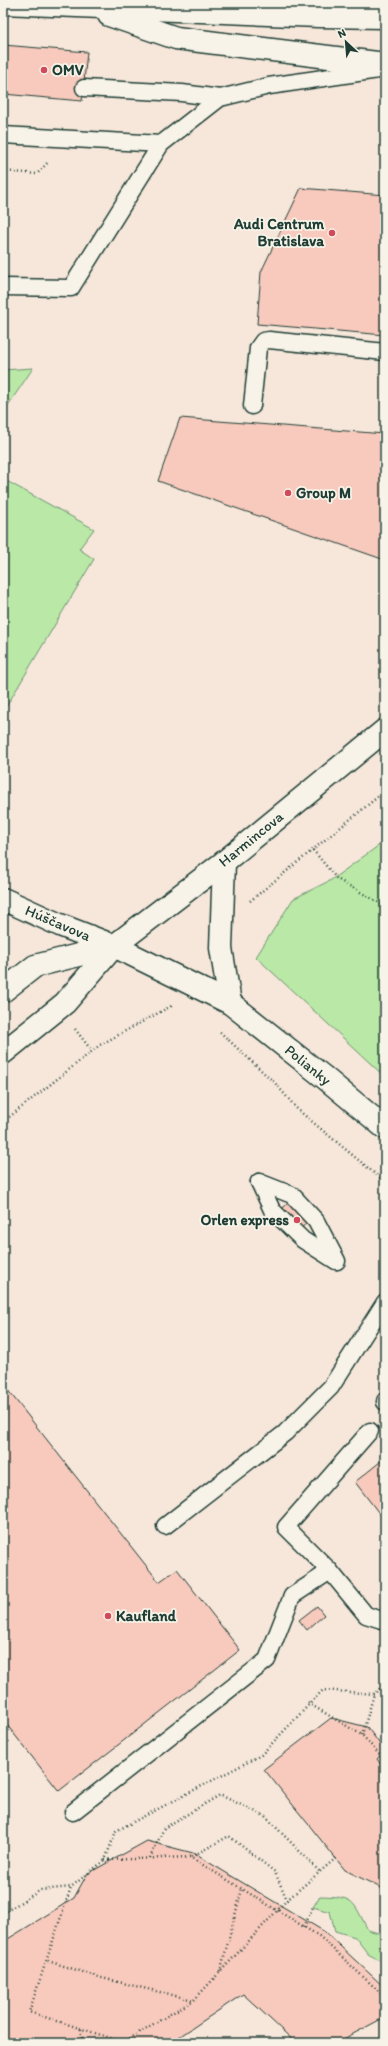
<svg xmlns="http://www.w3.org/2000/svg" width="388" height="2046" viewBox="0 0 388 2046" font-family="Itim,sans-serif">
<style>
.green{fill:#b9e8a7;stroke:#6c926e}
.building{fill:#f8cabd;stroke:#1f3d34}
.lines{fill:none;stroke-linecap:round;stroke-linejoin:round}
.service-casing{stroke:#1f3d34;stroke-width:19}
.minor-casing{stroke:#1f3d34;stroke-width:25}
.tertiary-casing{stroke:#1f3d34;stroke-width:25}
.motorway-casing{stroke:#1f3d34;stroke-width:25}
.path{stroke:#1f3d34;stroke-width:2.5;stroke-dasharray:1 3;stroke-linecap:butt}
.service{stroke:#f7f3e8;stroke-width:16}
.minor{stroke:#f7f3e8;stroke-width:22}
.tertiary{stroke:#f7f3e8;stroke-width:22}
.motorway{stroke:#f7f3e8;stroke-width:22}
.poi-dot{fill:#d1495b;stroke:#f7f3e8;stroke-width:1.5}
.labels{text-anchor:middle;stroke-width:3.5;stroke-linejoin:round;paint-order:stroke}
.poi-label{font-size:15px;font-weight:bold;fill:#1f3d34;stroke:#f7f3e8;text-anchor:start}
.street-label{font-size:15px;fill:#1f3d34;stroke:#f7f3e8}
</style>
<rect width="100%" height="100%" fill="#f7e7db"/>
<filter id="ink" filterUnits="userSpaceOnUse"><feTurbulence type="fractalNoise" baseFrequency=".025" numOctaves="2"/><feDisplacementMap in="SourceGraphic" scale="8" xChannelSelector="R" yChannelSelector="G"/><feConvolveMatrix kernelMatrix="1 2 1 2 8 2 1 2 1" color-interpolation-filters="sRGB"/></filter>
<g filter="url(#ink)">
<g class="green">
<path d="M33 368 3 413V370Z"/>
<path d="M3 479 94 529 79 549 94 559 3 712Z"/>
<path d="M385 841V1077L256 957 293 899 331 880Z"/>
<path d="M320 1896C356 1897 352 1900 368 1930L385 1935V1974L381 1961 368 1954 355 1937 335 1931 330 1912 313 1907Z"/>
</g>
<g class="building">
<path d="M3 45 87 52 82 101 3 94Z"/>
<path d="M301 188 385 195V335L257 324 261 272Z"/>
<path d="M180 418 385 434V560L158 481Z"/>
<path d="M299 1193 318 1213 289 1239 271 1219Z"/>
<path d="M3 1384 159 1582 177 1569 240 1650 59 1791 3 1720Z"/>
<path d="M385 1458V1521L355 1482Z"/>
<path d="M317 1606 324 1615 307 1630 299 1620Z"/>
<path d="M331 1718 367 1727 385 1751 377 1759 385 1770V1890L345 1870 264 1769Z"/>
<path d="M147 1841 193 1853 325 1932 385 1988V2017L336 2043H296L243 1994 170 2043H3V1942L74 1898 87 1874Z"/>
</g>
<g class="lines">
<defs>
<g id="service">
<path d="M84 88 182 93 220 98"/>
<path d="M3 135 161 144 220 98 269 86 385 69"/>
<path d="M3 287 71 288 161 144"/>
<path d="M252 406 258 348 263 341 269 340 385 352"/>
<path d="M259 1182 292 1195 316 1221 337 1261"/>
<path d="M259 1182 272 1210 303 1240 336 1261"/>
<path d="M385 1402V1401"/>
<path d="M165 1526 285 1433 331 1387 385 1302"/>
<path d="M330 1571 286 1527 370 1431"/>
<path d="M73 1812 267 1660 292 1596 330 1571 366 1615 385 1621"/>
</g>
<g id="minor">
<path d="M224 862 221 948 230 1003"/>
<path d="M3 899 60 925 114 946 230 1003 325 1078 385 1128"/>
</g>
<g id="tertiary">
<path d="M3 991 35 966 114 946"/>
<path d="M3 1053 65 1003 114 946 224 862 385 730"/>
</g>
<g id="motorway">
<path d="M3 3 319 16 385 17"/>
<path d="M109 15 176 38 385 64"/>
</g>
</defs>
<use href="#service" class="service-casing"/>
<use href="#minor" class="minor-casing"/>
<use href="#tertiary" class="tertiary-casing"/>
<use href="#motorway" class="motorway-casing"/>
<g class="path">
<path d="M3 171 37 174 49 161"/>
<path d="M313 850 337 879 385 906"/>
<path d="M250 901 385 791"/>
<path d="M75 1029 92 1051"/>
<path d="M220 1032 275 1083 298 1110 385 1182"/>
<path d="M3 1122 100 1045 171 1006 172 1003"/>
<path d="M308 1703 362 1735 385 1761"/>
<path d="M362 1735 374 1694"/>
<path d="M191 1857 229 1836 275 1872 287 1900"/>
<path d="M150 1858 164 1828 220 1795 265 1816 320 1872"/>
<path d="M336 1858 287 1900 194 2000 123 2042 29 2012 71 1887 105 1860 116 1831 261 1755 323 1690 374 1694 385 1684"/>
<path d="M105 1860 190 1857 319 1936 385 1997"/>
<path d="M3 1913 41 1890 71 1887"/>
<path d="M304 1927 313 1907"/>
<path d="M48 1961 102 1978 193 2000"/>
<path d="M220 1972 242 1889"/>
<path d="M383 1995 385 1991"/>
<path d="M81 2029 83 2043"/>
<path d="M370 2043 385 2039"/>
</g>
<use href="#service" class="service"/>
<use href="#minor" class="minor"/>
<use href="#tertiary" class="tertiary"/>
<use href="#motorway" class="motorway"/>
</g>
</g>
<g class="poi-dot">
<circle cx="44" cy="70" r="4"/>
<circle cx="332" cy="233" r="4"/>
<circle cx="288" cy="493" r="4"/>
<circle cx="297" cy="1220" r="4"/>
<circle cx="108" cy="1616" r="4"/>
</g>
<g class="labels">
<g class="poi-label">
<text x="52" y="75">OMV</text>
<text x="324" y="229" text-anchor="end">Audi Centrum<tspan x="324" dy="17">Bratislava</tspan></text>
<text x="296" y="498">Group M</text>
<text x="289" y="1225" text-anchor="end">Orlen express</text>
<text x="116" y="1621">Kaufland</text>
</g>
<g class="street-label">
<text transform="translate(251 839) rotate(-39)" y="5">Harmincova</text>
<text transform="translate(58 923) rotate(23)" y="5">Húščavova</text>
<text transform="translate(308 1065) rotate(39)" y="5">Polianky</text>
</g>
</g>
<rect width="388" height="2046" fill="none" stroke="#f7f3e8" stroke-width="16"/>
<rect x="8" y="8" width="372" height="2030" fill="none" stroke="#1f3d34" stroke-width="1.5" filter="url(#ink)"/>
<g transform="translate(346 42) rotate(334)" stroke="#f7f3e8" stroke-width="3" paint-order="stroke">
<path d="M0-3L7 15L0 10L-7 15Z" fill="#1f3d34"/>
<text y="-6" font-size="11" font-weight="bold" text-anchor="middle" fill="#1f3d34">N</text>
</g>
</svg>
